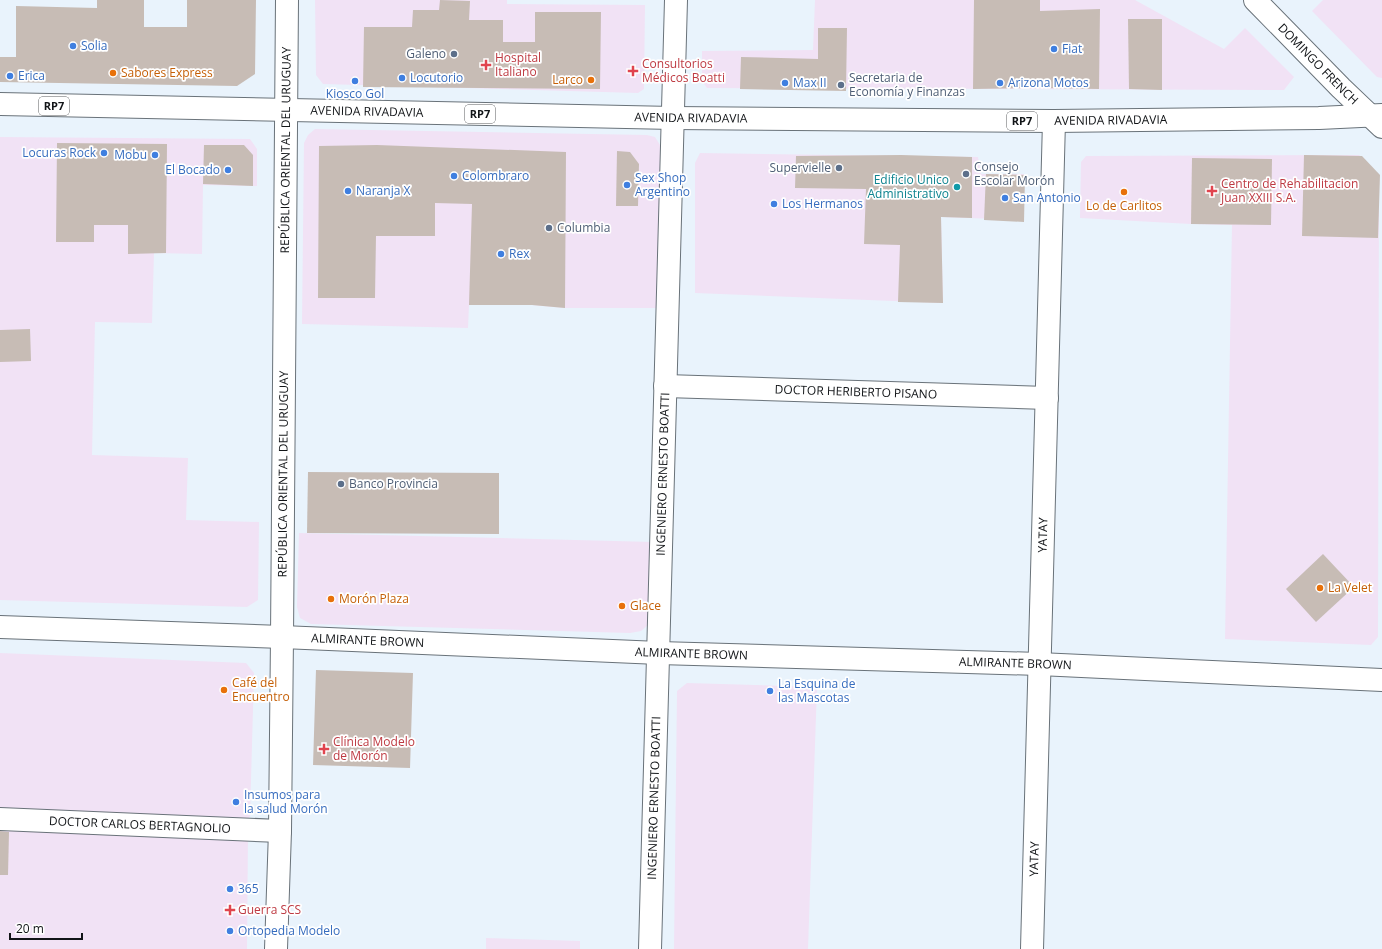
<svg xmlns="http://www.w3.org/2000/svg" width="1382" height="949" viewBox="0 0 1382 949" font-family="'Open Sans',sans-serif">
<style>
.commercial{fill:#f1e2f5}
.building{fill:#c7bcb5}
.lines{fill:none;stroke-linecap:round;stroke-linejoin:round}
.street-casing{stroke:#697279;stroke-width:24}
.secondary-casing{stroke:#697279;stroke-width:24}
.primary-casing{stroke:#697279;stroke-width:24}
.street{stroke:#fff;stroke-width:22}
.secondary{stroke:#fff;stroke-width:22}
.primary{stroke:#fff;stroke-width:22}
.shop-dot{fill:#3f7fe0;stroke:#fff;stroke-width:1.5}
.service-dot{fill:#5c6f8a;stroke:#fff;stroke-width:1.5}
.health-dot{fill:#e0444e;stroke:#fff;stroke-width:1.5}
.food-dot{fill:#e8710a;stroke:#fff;stroke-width:1.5}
.culture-dot{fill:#0f9aa8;stroke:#fff;stroke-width:1.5}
.labels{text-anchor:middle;stroke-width:3.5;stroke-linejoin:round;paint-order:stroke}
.shield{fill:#fff;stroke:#585a5d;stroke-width:1}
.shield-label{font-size:11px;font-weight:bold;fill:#111417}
.shop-label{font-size:12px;fill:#366cbe;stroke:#fff;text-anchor:start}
.service-label{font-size:12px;fill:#4e5e75;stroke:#fff;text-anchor:start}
.health-label{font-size:12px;fill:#be3a42;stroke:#fff;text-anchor:start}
.street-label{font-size:12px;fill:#111417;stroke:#fff}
.food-label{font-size:12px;fill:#c56008;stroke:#fff;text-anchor:start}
.culture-label{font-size:12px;fill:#0d838f;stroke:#fff;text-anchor:end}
</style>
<rect width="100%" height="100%" fill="#e9f3fc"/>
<g class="commercial">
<path d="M315 0H507V4L645 5 644 89 638 93 323 84 316 75Z"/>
<path d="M815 0H1135L1224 49 1245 28 1294 77 1284 90 707 88 702 81V51L813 50Z"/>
<path d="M1323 0H1382V78L1377 77 1312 11Z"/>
<path d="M315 129 647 135 655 137 660 145 661 156 658 308H565L532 305H469L468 328 302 324 304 143 308 135Z"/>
<path d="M0 137 250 139 257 149V186L203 185 202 254 154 253 152 323 95 322 92 455 188 458 186 520 259 522 258 600 247 607 0 600Z"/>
<path d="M700 153 978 157 981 174H1024L1022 220 941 217 943 303 695 293V163Z"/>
<path d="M1359 155 1379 176 1378 637 1371 645 1225 639 1232 225 1191 224 1080 218 1081 162 1086 156Z"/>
<path d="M299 533 653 542 650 614 648 625 641 631 630 633 311 624 300 618 297 607Z"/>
<path d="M0 653 246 663 254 673 250 816 247 822 0 812Z"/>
<path d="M687 683 817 687 808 949H674L677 691Z"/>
<path d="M0 829 248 835 247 949H0Z"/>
<path d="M486 938 580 941V949H486Z"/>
</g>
<g class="building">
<path d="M97 0H144V27H187V0H256L255 74 237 86 0 82V57H16V6L97 8Z"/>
<path d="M440 0 470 1 469 20H503V42H535V12H601L600 89 363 87 364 27H412L413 10H439Z"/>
<path d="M974 0H1040V11L1100 9 1099 89 1040 88 973 89Z"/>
<path d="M1128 19H1162V90L1129 89Z"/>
<path d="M818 28H847L846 91 740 89 741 57 818 59Z"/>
<path d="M57 143 167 144 166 253 128 254V225H94V242H56Z"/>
<path d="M204 145H244L253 155V186L203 184Z"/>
<path d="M377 145 566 152 565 308 532 305H469L472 204 435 203V236H376L375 298H318L319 146Z"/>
<path d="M617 151 630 152 639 164 638 206H616Z"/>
<path d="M901 155 972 157V218L941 217 943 303 898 302 900 245 864 244 866 189 795 188 796 156Z"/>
<path d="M1304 155 1362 156 1380 175 1378 238 1302 236Z"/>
<path d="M1192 158 1272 159 1271 225 1191 224Z"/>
<path d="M986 174 1025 175 1024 222 984 220Z"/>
<path d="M30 329 31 361 0 362V330Z"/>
<path d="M308 472 499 473V534L307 533Z"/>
<path d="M1323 554 1354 587 1316 622 1286 589Z"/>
<path d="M316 670 413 673 410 768 313 765Z"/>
<path d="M0 831 9 832 8 875H0Z"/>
</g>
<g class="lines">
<defs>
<g id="street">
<path id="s1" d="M665 386 1047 398"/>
<path id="s2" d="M0 819 280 831"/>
<path id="s3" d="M276 949 280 831 282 637 287 0"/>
<path id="s4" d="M650 949 676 0"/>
<path id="s5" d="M1032 949 1054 121"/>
</g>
<g id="secondary">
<path id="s6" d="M1255 0 1341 88 1382 127"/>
<path id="s7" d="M0 627 282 637 659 653 1039 664 1382 680"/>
</g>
<g id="primary">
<path id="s8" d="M0 104 673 118 1054 121 1319 118 1382 115"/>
</g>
</defs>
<use href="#street" class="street-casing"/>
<use href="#secondary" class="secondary-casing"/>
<use href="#primary" class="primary-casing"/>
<use href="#street" class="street"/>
<use href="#secondary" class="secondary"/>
<use href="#primary" class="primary"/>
</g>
<g class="shop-dot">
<circle cx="73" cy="46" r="4"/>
<circle cx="1054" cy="49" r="4"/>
<circle cx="10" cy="76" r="4"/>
<circle cx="402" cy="78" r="4"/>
<circle cx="355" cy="81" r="4"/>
<circle cx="785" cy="83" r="4"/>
<circle cx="1000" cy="83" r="4"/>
<circle cx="104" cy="153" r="4"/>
<circle cx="155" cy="155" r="4"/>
<circle cx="228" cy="170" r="4"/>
<circle cx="454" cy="176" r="4"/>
<circle cx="627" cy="185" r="4"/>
<circle cx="348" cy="191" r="4"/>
<circle cx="1005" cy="198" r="4"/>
<circle cx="774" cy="204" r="4"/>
<circle cx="501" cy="254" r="4"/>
<circle cx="770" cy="691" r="4"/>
<circle cx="236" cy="802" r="4"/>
<circle cx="230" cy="889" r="4"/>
<circle cx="230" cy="931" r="4"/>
</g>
<g class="service-dot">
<circle cx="454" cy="54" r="4"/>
<circle cx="841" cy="85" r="4"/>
<circle cx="839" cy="168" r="4"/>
<circle cx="966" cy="174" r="4"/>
<circle cx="549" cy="228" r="4"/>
<circle cx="341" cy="484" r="4"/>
</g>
<g class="health-dot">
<path d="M484 59h4v4h4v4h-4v4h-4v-4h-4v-4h4z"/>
<path d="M631 65h4v4h4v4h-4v4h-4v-4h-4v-4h4z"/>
<path d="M1210 185h4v4h4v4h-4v4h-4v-4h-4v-4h4z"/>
<path d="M322 743h4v4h4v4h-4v4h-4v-4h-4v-4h4z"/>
<path d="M228 904h4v4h4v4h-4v4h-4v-4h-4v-4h4z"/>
</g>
<g class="food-dot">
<circle cx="113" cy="73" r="4"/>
<circle cx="591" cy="80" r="4"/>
<circle cx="1124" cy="192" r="4"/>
<circle cx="1320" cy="588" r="4"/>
<circle cx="331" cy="599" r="4"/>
<circle cx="622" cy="606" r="4"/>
<circle cx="224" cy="690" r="4"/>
</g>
<circle class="culture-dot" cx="957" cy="187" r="4"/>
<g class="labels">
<g class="shield">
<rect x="39" y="97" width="30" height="18" rx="3"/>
<rect x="465" y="105" width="30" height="18" rx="3"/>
<rect x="1007" y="112" width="30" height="18" rx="3"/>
</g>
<g class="shield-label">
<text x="54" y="110">RP7</text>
<text x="480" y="118">RP7</text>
<text x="1022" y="125">RP7</text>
</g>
<g class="shop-label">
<text x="81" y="50">Solia</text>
<text x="1062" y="53">Fiat</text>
<text x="18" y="80">Erica</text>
<text x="410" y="82">Locutorio</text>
<text x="793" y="87">Max II</text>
<text x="1008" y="87">Arizona Motos</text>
<text x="355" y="98" text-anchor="middle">Kiosco Gol</text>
<text x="96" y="157" text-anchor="end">Locuras Rock</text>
<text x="147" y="159" text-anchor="end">Mobu</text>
<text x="220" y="174" text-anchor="end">El Bocado</text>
<text x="462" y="180">Colombraro</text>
<text x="635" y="182">Sex Shop<tspan x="635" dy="14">Argentino</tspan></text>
<text x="356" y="195">Naranja X</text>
<text x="1013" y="202">San Antonio</text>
<text x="782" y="208">Los Hermanos</text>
<text x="509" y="258">Rex</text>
<text x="778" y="688">La Esquina de<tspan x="778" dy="14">las Mascotas</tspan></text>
<text x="244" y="799">Insumos para<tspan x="244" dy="14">la salud Morón</tspan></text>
<text x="238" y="893">365</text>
<text x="238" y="935">Ortopedia Modelo</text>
</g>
<g class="service-label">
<text x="446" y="58" text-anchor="end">Galeno</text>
<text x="849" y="82">Secretaria de<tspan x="849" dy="14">Economía y Finanzas</tspan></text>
<text x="974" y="171">Consejo<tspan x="974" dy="14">Escolar Morón</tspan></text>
<text x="831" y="172" text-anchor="end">Supervielle</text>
<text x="557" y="232">Columbia</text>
<text x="349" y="488">Banco Provincia</text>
</g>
<g class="health-label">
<text x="495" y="62">Hospital<tspan x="495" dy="14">Italiano</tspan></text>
<text x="642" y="68">Consultorios<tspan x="642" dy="14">Médicos Boatti</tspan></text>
<text x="1221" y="188">Centro de Rehabilitacion<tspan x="1221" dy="14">Juan XXIII S.A.</tspan></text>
<text x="333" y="746">Clínica Modelo<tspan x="333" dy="14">de Morón</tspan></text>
<text x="238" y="914">Guerra SCS</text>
</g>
<g class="street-label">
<text dy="4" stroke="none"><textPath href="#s6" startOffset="90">DOMINGO FRENCH</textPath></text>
<text dy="4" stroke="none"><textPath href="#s8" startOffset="367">AVENIDA RIVADAVIA</textPath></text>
<text dy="4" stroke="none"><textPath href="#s8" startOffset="691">AVENIDA RIVADAVIA</textPath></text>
<text dy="4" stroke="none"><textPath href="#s8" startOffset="1111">AVENIDA RIVADAVIA</textPath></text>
<text dy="4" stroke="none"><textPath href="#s3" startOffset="799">REPÚBLICA ORIENTAL DEL URUGUAY</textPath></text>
<text dy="4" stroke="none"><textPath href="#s1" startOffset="191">DOCTOR HERIBERTO PISANO</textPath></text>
<text dy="4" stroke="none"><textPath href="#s3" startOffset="475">REPÚBLICA ORIENTAL DEL URUGUAY</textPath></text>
<text dy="4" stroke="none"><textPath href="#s4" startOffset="475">INGENIERO ERNESTO BOATTI</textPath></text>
<text dy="4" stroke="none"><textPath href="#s5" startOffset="414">YATAY</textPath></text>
<text dy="4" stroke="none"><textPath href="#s7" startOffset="368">ALMIRANTE BROWN</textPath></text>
<text dy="4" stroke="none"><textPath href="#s7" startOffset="692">ALMIRANTE BROWN</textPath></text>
<text dy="4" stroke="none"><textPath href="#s7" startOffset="1016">ALMIRANTE BROWN</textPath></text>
<text dy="4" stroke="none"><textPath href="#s4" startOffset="151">INGENIERO ERNESTO BOATTI</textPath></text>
<text dy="4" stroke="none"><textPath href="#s2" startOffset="140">DOCTOR CARLOS BERTAGNOLIO</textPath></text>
<text dy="4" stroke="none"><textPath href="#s5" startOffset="90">YATAY</textPath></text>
</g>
<g class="food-label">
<text x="121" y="77">Sabores Express</text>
<text x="583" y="84" text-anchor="end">Larco</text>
<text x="1124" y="210" text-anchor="middle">Lo de Carlitos</text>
<text x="1328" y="592">La Velet</text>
<text x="339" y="603">Morón Plaza</text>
<text x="630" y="610">Glace</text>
<text x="232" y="687">Café del<tspan x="232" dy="14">Encuentro</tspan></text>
</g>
<g class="culture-label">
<text x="949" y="184">Edificio Unico<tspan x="949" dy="14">Administrativo</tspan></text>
</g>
</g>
<path d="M10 933v6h72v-6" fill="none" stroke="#111417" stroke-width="2"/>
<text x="16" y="933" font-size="12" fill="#111417" stroke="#ffffff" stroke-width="3" paint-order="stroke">20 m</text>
</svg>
